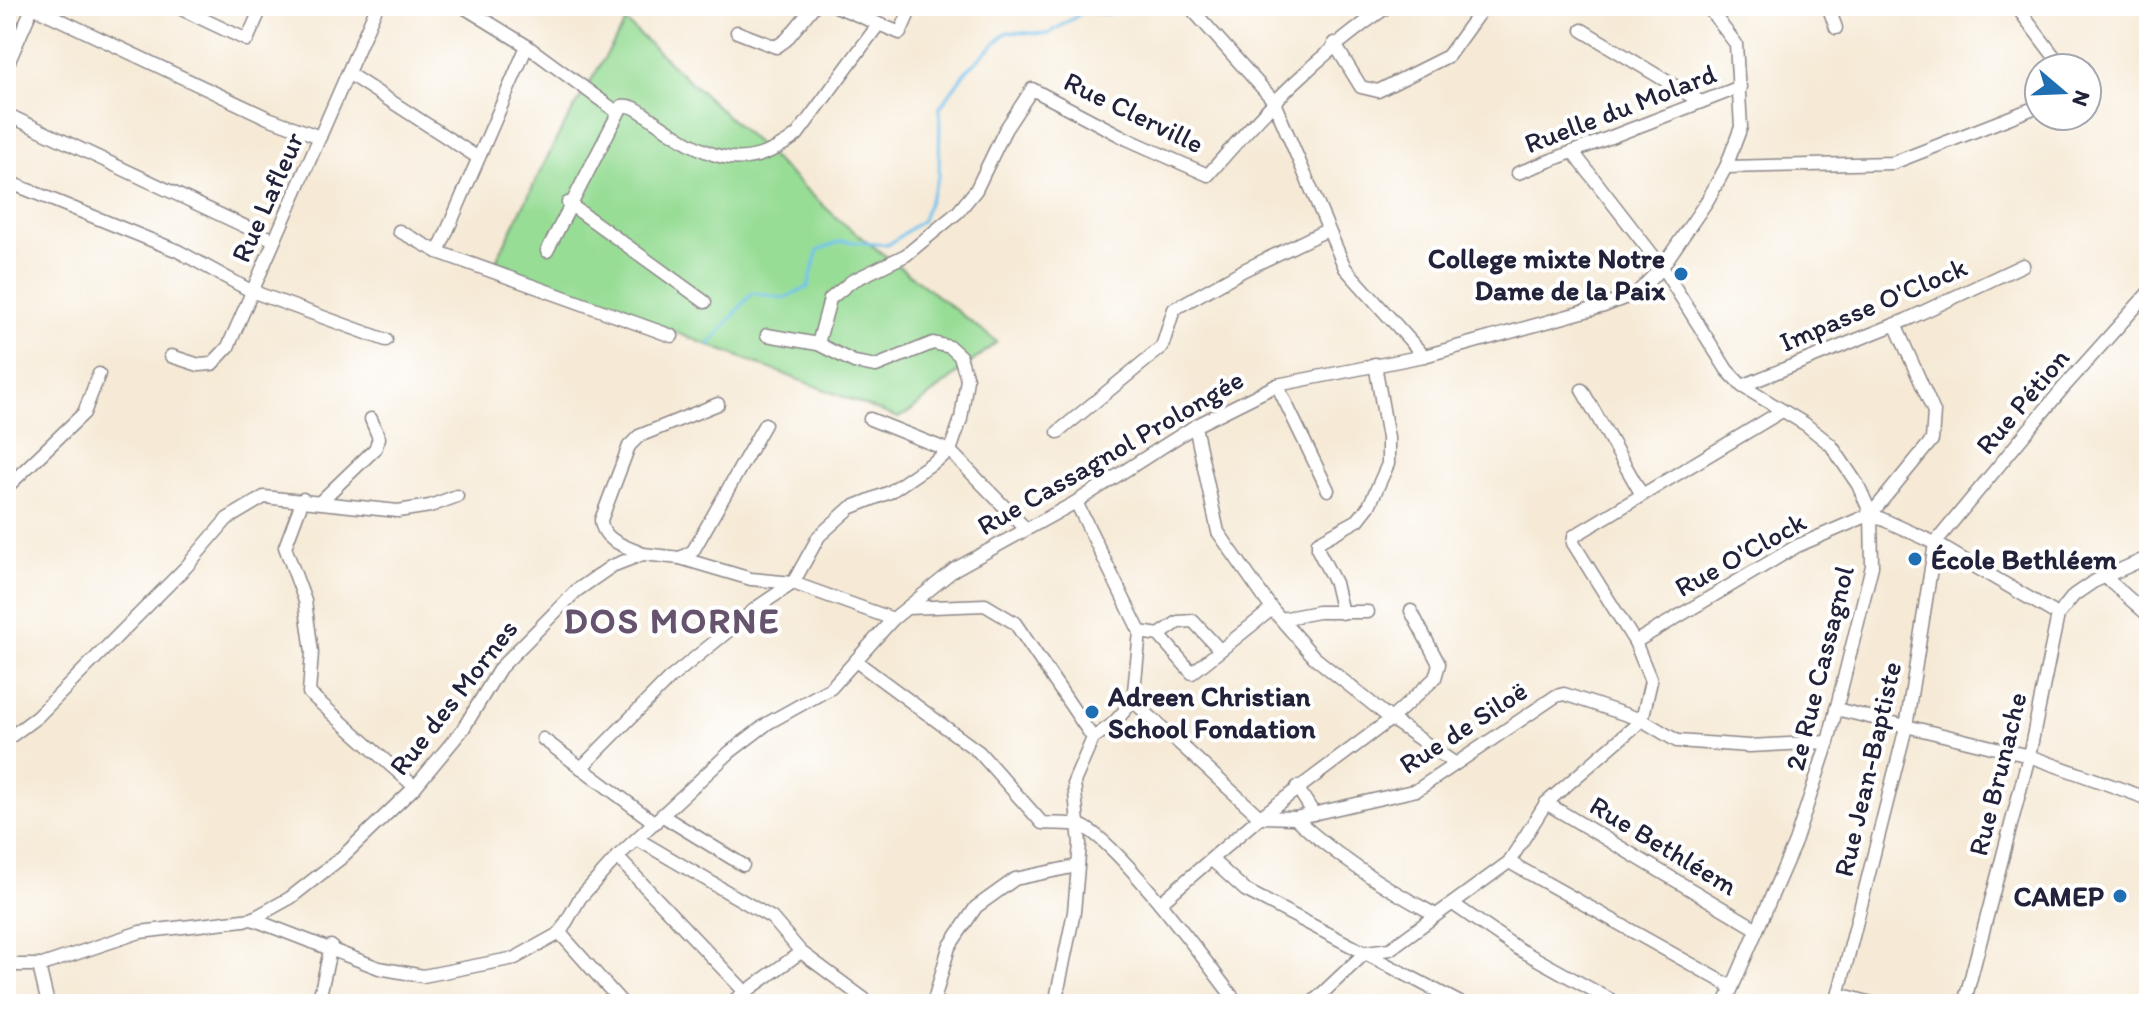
<svg xmlns="http://www.w3.org/2000/svg" width="2155" height="1010" viewBox="0 0 2155 1010" font-family="Itim,sans-serif">
<style>
.green{fill:#98dd96;stroke:#5d8068;stroke-width:2}
.lines{fill:none;stroke-linecap:round;stroke-linejoin:round}
.stream{stroke:#73c2ed;stroke-width:3}
.minor-casing{stroke:#8c8688;stroke-width:15}
.minor{stroke:#fff;stroke-width:12}
.poi-dot{fill:#1f6fb2;stroke:#fff;stroke-width:3}
.labels{text-anchor:middle;stroke-width:8;stroke-linejoin:round;paint-order:stroke}
.street-label{font-size:28px;fill:#22223b;stroke:#fff}
.poi-label{font-size:28px;font-weight:bold;fill:#22223b;stroke:#fff;text-anchor:end}
.district-label{font-size:36px;font-weight:bold;letter-spacing:2px;fill:#66536e;stroke:#fff}
</style>
<rect width="100%" height="100%" fill="#fff"/>
<filter id="ink" filterUnits="userSpaceOnUse"><feTurbulence type="fractalNoise" baseFrequency=".0125" numOctaves="2"/><feDisplacementMap in="SourceGraphic" scale="16" xChannelSelector="R" yChannelSelector="G"/><feConvolveMatrix kernelMatrix="1 2 1 2 8 2 1 2 1" color-interpolation-filters="sRGB"/></filter>
<filter id="wash" filterUnits="userSpaceOnUse"><feTurbulence type="fractalNoise" baseFrequency=".006" numOctaves="4" result="noise"/><feDisplacementMap in="SourceGraphic" scale="32" xChannelSelector="R" yChannelSelector="G"/><feGaussianBlur stdDeviation="1.8" result="paint"/><feColorMatrix in="noise" values="0 0 0 0 0 0 0 0 0 0 0 0 0 0 0 0 0 1.4 0 .05"/><feComposite in="paint" operator="in"/></filter>
<g filter="url(#wash)">
<rect width="100%" height="100%" fill="#f6ead6"/>
<path class="green" d="M626 22 839 220 997 342 908 413 898 418 495 263 559 134Z"/>
<g class="lines">
<path class="stream" d="M709 345 752 293 784 298 808 287 818 250 842 241 888 245 922 220 939 175 940 107 966 71 1007 32 1048 34 1083 12 1108 14 1121 6"/>
</g>
</g>
<g filter="url(#ink)">
<g class="lines">
<defs>
<g id="minor">
<path d="M31 6 268 118 320 137"/>
<path d="M175 6 247 40 262 6"/>
<path d="M462 6 527 46 617 112"/>
<path d="M836 6 900 33 912 6"/>
<path d="M1189 6 1273 100 1345 268 1424 356"/>
<path d="M1828 6 1836 28"/>
<path d="M2016 6 2063 68"/>
<path d="M1582 30 1701 102"/>
<path d="M737 32 776 47 786 40 814 6"/>
<path d="M1334 43 1361 87 1378 91 1448 56 1484 6"/>
<path d="M527 46 438 252 672 336"/>
<path d="M6 68 33 6"/>
<path d="M349 74 477 157"/>
<path d="M6 114 274 240"/>
<path d="M1573 152 1662 267 1727 370 1742 386 1805 424 1831 445 1858 485 1871 514 1872 566 1828 742 1795 842 1725 1004"/>
<path d="M1726 167 1893 163 2039 106"/>
<path d="M1518 173 1740 87"/>
<path d="M6 181 178 251 251 291 386 340"/>
<path d="M568 203 705 302"/>
<path d="M399 231 438 252"/>
<path d="M547 251 622 106C633 104 641 112 650 118 703 154 739 179 797 135L878 25"/>
<path d="M818 344 830 299 836 294 852 281 906 255 958 212 976 190 1005 130 1032 89 1127 139 1208 175C1264 110 1317 55 1388 6"/>
<path d="M171 356 199 365 212 364 228 347 377 6"/>
<path d="M1277 385 1328 490"/>
<path d="M1742 386 1906 320 2023 265"/>
<path d="M1582 390 1642 495"/>
<path d="M870 419 950 451 1026 529"/>
<path d="M1195 426 1218 532 1272 609 1314 657 1391 719 1454 763"/>
<path d="M1058 432 1162 347 1174 309 1244 270 1327 230"/>
<path d="M6 488 84 413 99 374"/>
<path d="M303 499 285 547 305 601 312 652 309 693 415 787"/>
<path d="M321 501 375 449 379 438 371 419"/>
<path d="M1076 502 1140 632 1133 701 1113 724 1093 738"/>
<path d="M1871 514 1935 543 2058 615"/>
<path d="M643 554C626 546 602 541 601 520L629 446 639 436 718 404"/>
<path d="M680 558 693 551 765 424"/>
<path d="M2106 578 2149 616"/>
<path d="M907 608 985 605 1015 623 1093 738 1074 782 1080 844 1074 912 1055 1004"/>
<path d="M1342 613 1335 583 1318 550V542L1358 520 1369 506 1388 464V438L1375 364"/>
<path d="M1281 619 1318 612H1368"/>
<path d="M1140 632 1159 635 1192 673 1272 609"/>
<path d="M1159 635 1178 622 1193 621 1220 650"/>
<path d="M1635 642 1797 546 1871 514 1932 440 1934 412 1895 324"/>
<path d="M857 662 979 752 1042 823C1053 824 1068 823 1079 825 1114 835 1212 970 1238 1004"/>
<path d="M1133 701 1260 817"/>
<path d="M1836 709 2029 756 2149 799"/>
<path d="M543 739 655 823"/>
<path d="M6 740 37 717 186 567 227 519 264 497 398 511 430 506 457 496"/>
<path d="M581 768 669 679 759 606 793 583 819 536 850 508 890 492 950 451 961 419 967 379 960 356 950 347 933 343 876 366 854 362 818 344 767 335"/>
<path d="M1297 787 1314 814"/>
<path d="M1546 803 1757 929"/>
<path d="M663 816 743 865"/>
<path d="M1260 817 1295 818 1417 790 1556 696 1564 694 1642 720 1677 741 1749 746 1828 742"/>
<path d="M1295 818C1338 858 1383 887 1434 914"/>
<path d="M637 839 772 918 801 952"/>
<path d="M617 857 747 994"/>
<path d="M1213 861 1245 890 1462 1004"/>
<path d="M1509 862 1732 987"/>
<path d="M1160 903 1260 817 1391 719 1435 678 1439 664 1411 611"/>
<path d="M1453 904 1517 948 1618 1004"/>
<path d="M252 919 290 898 341 858 415 787 463 729 500 668 576 591 612 566 643 554 680 558 751 579 793 583 893 619"/>
<path d="M560 933 580 898 617 857 730 752 768 723 831 688 893 619 955 569 1076 502 1195 426 1277 385 1424 356 1604 306 1637 293 1662 267 1707 201 1726 167 1741 127 1736 44 1707 6"/>
<path d="M560 933 623 1004"/>
<path d="M6 965H42L140 932 252 919 379 968 423 976 515 958 560 933"/>
<path d="M39 966 48 1004"/>
<path d="M1839 994 1875 1004"/>
<path d="M318 1004 331 946"/>
<path d="M729 1004 801 952 871 1004"/>
<path d="M933 1004 949 947 976 907 1015 879 1077 866"/>
<path d="M1311 1004 1366 952 1390 949 1509 862 1546 803 1642 720 1651 681 1635 642 1573 543 1574 536 1782 411"/>
<path d="M1836 1004 1906 727 1935 543 2063 388 2149 292"/>
<path d="M1964 1004 2029 756 2058 615 2074 595 2093 582 2149 557"/>
</g>
</defs>
<use href="#minor" class="minor-casing"/>
<use href="#minor" class="minor"/>
</g>
</g>
<g class="poi-dot">
<circle cx="1681" cy="274" r="8"/>
<circle cx="1915" cy="559" r="8"/>
<circle cx="1092" cy="712" r="8"/>
<circle cx="2120" cy="896" r="8"/>
</g>
<g class="labels">
<g class="street-label">
<text transform="translate(1620 108) rotate(-21)" y="10">Ruelle du Molard</text>
<text transform="translate(1134 112) rotate(26)" y="10">Rue Clerville</text>
<text transform="translate(267 197) rotate(-66)" y="10">Rue Lafleur</text>
<text transform="translate(1873 304) rotate(-23)" y="10">Impasse O'Clock</text>
<text transform="translate(2022 401) rotate(-50)" y="10">Rue Pétion</text>
<text transform="translate(1110 452) rotate(-30)" y="10">Rue Cassagnol Prolongée</text>
<text transform="translate(1740 554) rotate(-29)" y="10">Rue O'Clock</text>
<text transform="translate(1819 668) rotate(-76)" y="10">2e Rue Cassagnol</text>
<text transform="translate(453 697) rotate(-52)" y="10">Rue des Mornes</text>
<text transform="translate(1463 727) rotate(-33)" y="10">Rue de Siloë</text>
<text transform="translate(1867 769) rotate(-77)" y="10">Rue Jean-Baptiste</text>
<text transform="translate(1997 774) rotate(-76)" y="10">Rue Brunache</text>
<text transform="translate(1664 845) rotate(31)" y="10">Rue Bethléem</text>
</g>
<g class="poi-label">
<text x="1665" y="268">College mixte Notre<tspan x="1665" dy="32">Dame de la Paix</tspan></text>
<text x="1931" y="569" text-anchor="start">École Bethléem</text>
<text x="1108" y="706" text-anchor="start">Adreen Christian<tspan x="1108" dy="32">School Fondation</tspan></text>
<text x="2104" y="906">CAMEP</text>
</g>
<g class="district-label">
<text x="672" y="633">DOS MORNE</text>
</g>
</g>
<rect width="2155" height="1010" fill="none" stroke="#fff" stroke-width="32"/>
<g transform="translate(2063 92) rotate(109)"><circle r="38" fill="#ffffff" stroke="#a7a7b1" stroke-width="2"/>
<path d="M0-6L14 30L0 20L-14 30Z" fill="#1f6fb2"/>
<text y="-12" font-size="22" font-weight="bold" text-anchor="middle" fill="#22223b">N</text>
</g>
</svg>
